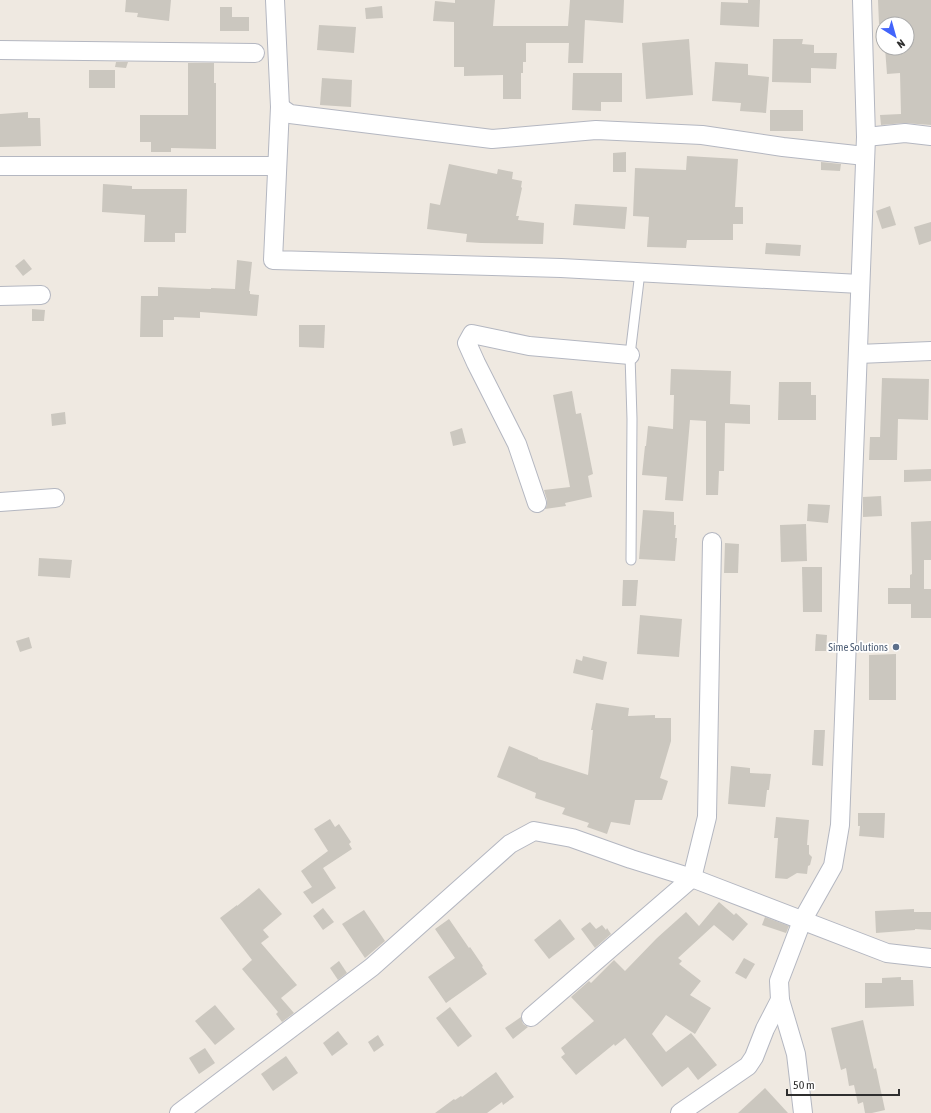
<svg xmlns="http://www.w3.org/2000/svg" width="931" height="1113" viewBox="0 0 931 1113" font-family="'Asap Condensed',sans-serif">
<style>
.building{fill:#cbc7bf}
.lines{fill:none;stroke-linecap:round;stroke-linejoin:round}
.service-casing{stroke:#b4b7c1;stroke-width:11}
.minor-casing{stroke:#b4b7c1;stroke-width:20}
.service{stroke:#fff;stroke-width:9}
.minor{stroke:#fff;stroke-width:18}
.service-dot{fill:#5c6f8a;stroke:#fff;stroke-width:1.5}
.labels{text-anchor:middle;stroke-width:3.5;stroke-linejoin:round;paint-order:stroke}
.service-label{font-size:11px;fill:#4e5e75;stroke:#fff;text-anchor:end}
</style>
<rect width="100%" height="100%" fill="#efe9e1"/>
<g class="building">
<path d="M126 0H171L169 21 137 17 138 13 125 12Z"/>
<path d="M455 0H495L493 26H568L570 0H624L623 23 585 20 583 63H568L569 43H526V62H523V73H521V99H503V75L464 76V67H454V22L433 21 435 1 455 3Z"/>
<path d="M748 0H760L759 27 720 25 721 2 748 3Z"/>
<path d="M878 0H931V125L904 123 881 125 880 115 901 114 900 73 887 74 885 48H907V24H879Z"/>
<path d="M382 6 383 18 366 19 365 8Z"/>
<path d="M220 7H232V17H249V31H220Z"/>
<path d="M319 25 356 27 354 53 317 50Z"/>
<path d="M689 39 693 95 646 99 642 43Z"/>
<path d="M773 39H803L802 44 814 45V53H837L836 69 811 68V83L772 82Z"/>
<path d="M116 62H128L126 68 115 67Z"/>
<path d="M715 62 748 64V75L769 77 766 113 740 111 741 103 712 101Z"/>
<path d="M188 63H214V83H216V149L171 148V152H151V142H140V115H188Z"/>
<rect x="89" y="70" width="26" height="18"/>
<path d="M573 73H622V102H601V111L572 110Z"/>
<path d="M322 78 352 80 351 107 320 105Z"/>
<rect x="770" y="110" width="33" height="21"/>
<path d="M28 112V118H40L41 146 0 147V114Z"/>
<path d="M626 152V172H613V153Z"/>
<path d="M687 156 738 159 735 207H743V224H733V240H687L686 248 647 247 649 217 633 216 635 168 686 170Z"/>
<path d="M821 162 841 164 840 171 821 170Z"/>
<path d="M449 164 497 174 498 169 513 172 512 179 522 181 521 187 522 188 516 216H519L518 220 544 223 543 244 481 243 466 242 467 234 427 229 430 203 440 205Z"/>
<path d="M103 184 132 186V189H187L186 233H175V242H144L145 215 102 212Z"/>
<path d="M575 204 627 207 625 229 573 225Z"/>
<path d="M890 206 896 225 882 229 876 211Z"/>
<path d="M931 222V241L919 245 914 227Z"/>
<path d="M766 243 801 245 800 256 765 254Z"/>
<path d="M24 259 32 269 23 276 15 266Z"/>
<path d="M237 260 252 262 249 291H250V294L259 295 257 316 200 312V318L174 317V320H163V337H140L141 296H158V287L211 289V288L235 289Z"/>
<path d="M32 309 45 310 44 321H32Z"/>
<path d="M299 325H325L324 348 299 347Z"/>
<path d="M671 369 731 371 730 404 750 405V424L725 423 724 471H719L718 495H706V421L690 420 683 501 665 500 667 477 642 475 645 446H646L648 426 673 429 674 395H670Z"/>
<path d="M882 378 929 379 928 420 898 419 897 460H869L870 437H880Z"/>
<path d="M779 382H811V395H816V420H778Z"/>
<path d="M572 391 576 414 581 413 593 474 588 476 592 497 565 503 566 506 545 509 547 505V500L544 490 570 487 553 395Z"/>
<path d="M65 412 66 424 52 426 51 414Z"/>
<path d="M462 428 466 443 453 446 450 432Z"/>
<path d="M931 469V481L904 482V470Z"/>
<path d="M881 496 882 516 863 517V497Z"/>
<path d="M808 504 830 505 828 523 807 521Z"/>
<path d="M643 510 674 512V525H676L675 538H677L675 561 639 559Z"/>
<path d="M931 521V560H924V589H931V618H911V604H888V588H910V575L912 574 911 522Z"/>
<path d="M806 524 807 561 781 562 780 525Z"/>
<path d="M725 543 739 544 738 573H724Z"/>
<path d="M39 558 72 560 70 578 38 576Z"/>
<path d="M802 567H822V612H803Z"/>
<path d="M623 580H638L636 606H622Z"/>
<path d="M640 615 682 619 679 657 637 654Z"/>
<path d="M816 634 827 635 826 651H815Z"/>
<path d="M29 637 32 648 20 652 16 641Z"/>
<path d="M896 654V700H869V655Z"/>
<path d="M583 656 607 662 603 680 573 673 576 659 582 661Z"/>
<path d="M596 703 629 708 628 716 655 715V718H671V741L660 778 668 781 662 800H635L630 825 611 822 607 834 587 827 589 823 562 814 565 808 535 798 536 793 497 777 509 746 538 758V759L588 775 593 730H591Z"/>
<path d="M814 730H825L823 766 812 765Z"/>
<path d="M731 766 750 768V773L771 774 769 790H767L765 807 728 804Z"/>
<path d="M858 813H885L884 838 859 836 860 826H858Z"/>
<path d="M776 817 809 820 807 845H809V854L812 857 810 865 808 866 807 874 797 873 787 879 775 878 778 838H774Z"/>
<path d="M330 819 335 827 339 824 351 842 349 844 352 849 323 868 336 888 312 904 303 892 312 887 301 871 328 851 314 829Z"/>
<path d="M259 888 282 914 263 930 269 937 261 943 297 985 281 998 294 1013 282 1022 276 1014 278 1012 242 969 252 960 220 918 237 905V906Z"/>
<path d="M719 902 734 915 736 913 748 924 733 941 714 925 678 958 682 961 679 964 701 981 690 995 711 1008 695 1034 666 1015 652 1034 666 1052 691 1033 717 1065 698 1080 688 1067 662 1087 625 1038 615 1046 614 1044 576 1075 561 1057 565 1054 561 1048 594 1021 571 997 589 981 591 983 614 960 625 971 657 938 686 912 699 926Z"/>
<path d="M323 908 334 922 323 930 313 916Z"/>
<path d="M914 909V912H931V930L915 929V930L876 933 875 911Z"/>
<path d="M364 910 385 941 365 958 342 924Z"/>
<path d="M765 917 789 926 786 933 762 925Z"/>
<path d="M449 919 469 948 470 947 483 966 482 967 487 974 446 1003 428 977 455 958 435 929Z"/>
<path d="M560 919 575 939 549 959 534 940Z"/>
<path d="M590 922 596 929 602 925 606 930 607 928 611 934 595 948 581 929Z"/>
<path d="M744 958 755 964 746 979 735 973Z"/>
<path d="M339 961 347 973 338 980 330 968Z"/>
<path d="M901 977V980H913L914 1006 865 1008V983H882V978Z"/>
<path d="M215 1005 235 1029 215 1045 195 1021Z"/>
<path d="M450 1007 472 1036 458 1047 436 1018Z"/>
<path d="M521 1017 523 1024 528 1027 513 1039 505 1028Z"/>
<path d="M863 1020 874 1069 876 1068 885 1110 872 1113H865L863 1102 858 1104 854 1085 849 1086 846 1068 841 1070 831 1028Z"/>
<path d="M338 1031 348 1044 332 1056 323 1043Z"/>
<path d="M378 1035 384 1045 374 1052 368 1042Z"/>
<path d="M205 1048 215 1063 199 1074 189 1058Z"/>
<path d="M286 1056 298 1073 273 1091 261 1074Z"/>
<path d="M496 1072 514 1097 503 1105 502 1102 487 1113H435L454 1099 455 1100 461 1096 462 1097Z"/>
<path d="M765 1088 788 1113H738Z"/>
</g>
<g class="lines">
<defs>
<path id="service" d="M631 560 632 419 630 355 640 272"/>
<g id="minor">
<path d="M275 0 280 107 273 260 561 268 860 284"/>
<path d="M0 50 255 53"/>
<path d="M280 107 290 114 492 139 596 130 702 135 783 147 865 156"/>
<path d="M866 137 905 133 931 136"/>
<path d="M0 166H277"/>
<path d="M0 296 41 295"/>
<path d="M858 354 931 351"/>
<path d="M0 502 55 498"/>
<path d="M537 503 517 444 476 363 467 343 472 334 529 346 630 355"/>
<path d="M531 1017 692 878 707 817 712 542"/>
<path d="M179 1113 372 967 510 844 534 831 572 838 631 859 692 878 887 953 931 958"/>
<path d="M680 1113 748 1066 754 1057 765 1029 780 1000"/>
<path d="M803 1113 796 1054 780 1000 779 981 802 921 833 866 840 825 866 137 862 0"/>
</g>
</defs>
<use href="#service" class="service-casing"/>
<use href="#minor" class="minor-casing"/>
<use href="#service" class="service"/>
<use href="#minor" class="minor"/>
</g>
<circle class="service-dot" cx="896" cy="647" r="4"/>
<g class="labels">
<g class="service-label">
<text x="888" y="651">Sime Solutions</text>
</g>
</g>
<g transform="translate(895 36) rotate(143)"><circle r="19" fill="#ffffff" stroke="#ababab"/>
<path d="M0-3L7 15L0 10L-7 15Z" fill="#4264fb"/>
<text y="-6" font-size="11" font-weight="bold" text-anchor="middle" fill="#2e2e2e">N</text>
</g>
<path d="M787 1089v6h112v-6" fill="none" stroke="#2e2e2e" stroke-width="2"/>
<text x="793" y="1089" font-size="12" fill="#2e2e2e" stroke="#ffffff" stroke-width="3" paint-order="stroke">50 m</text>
</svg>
